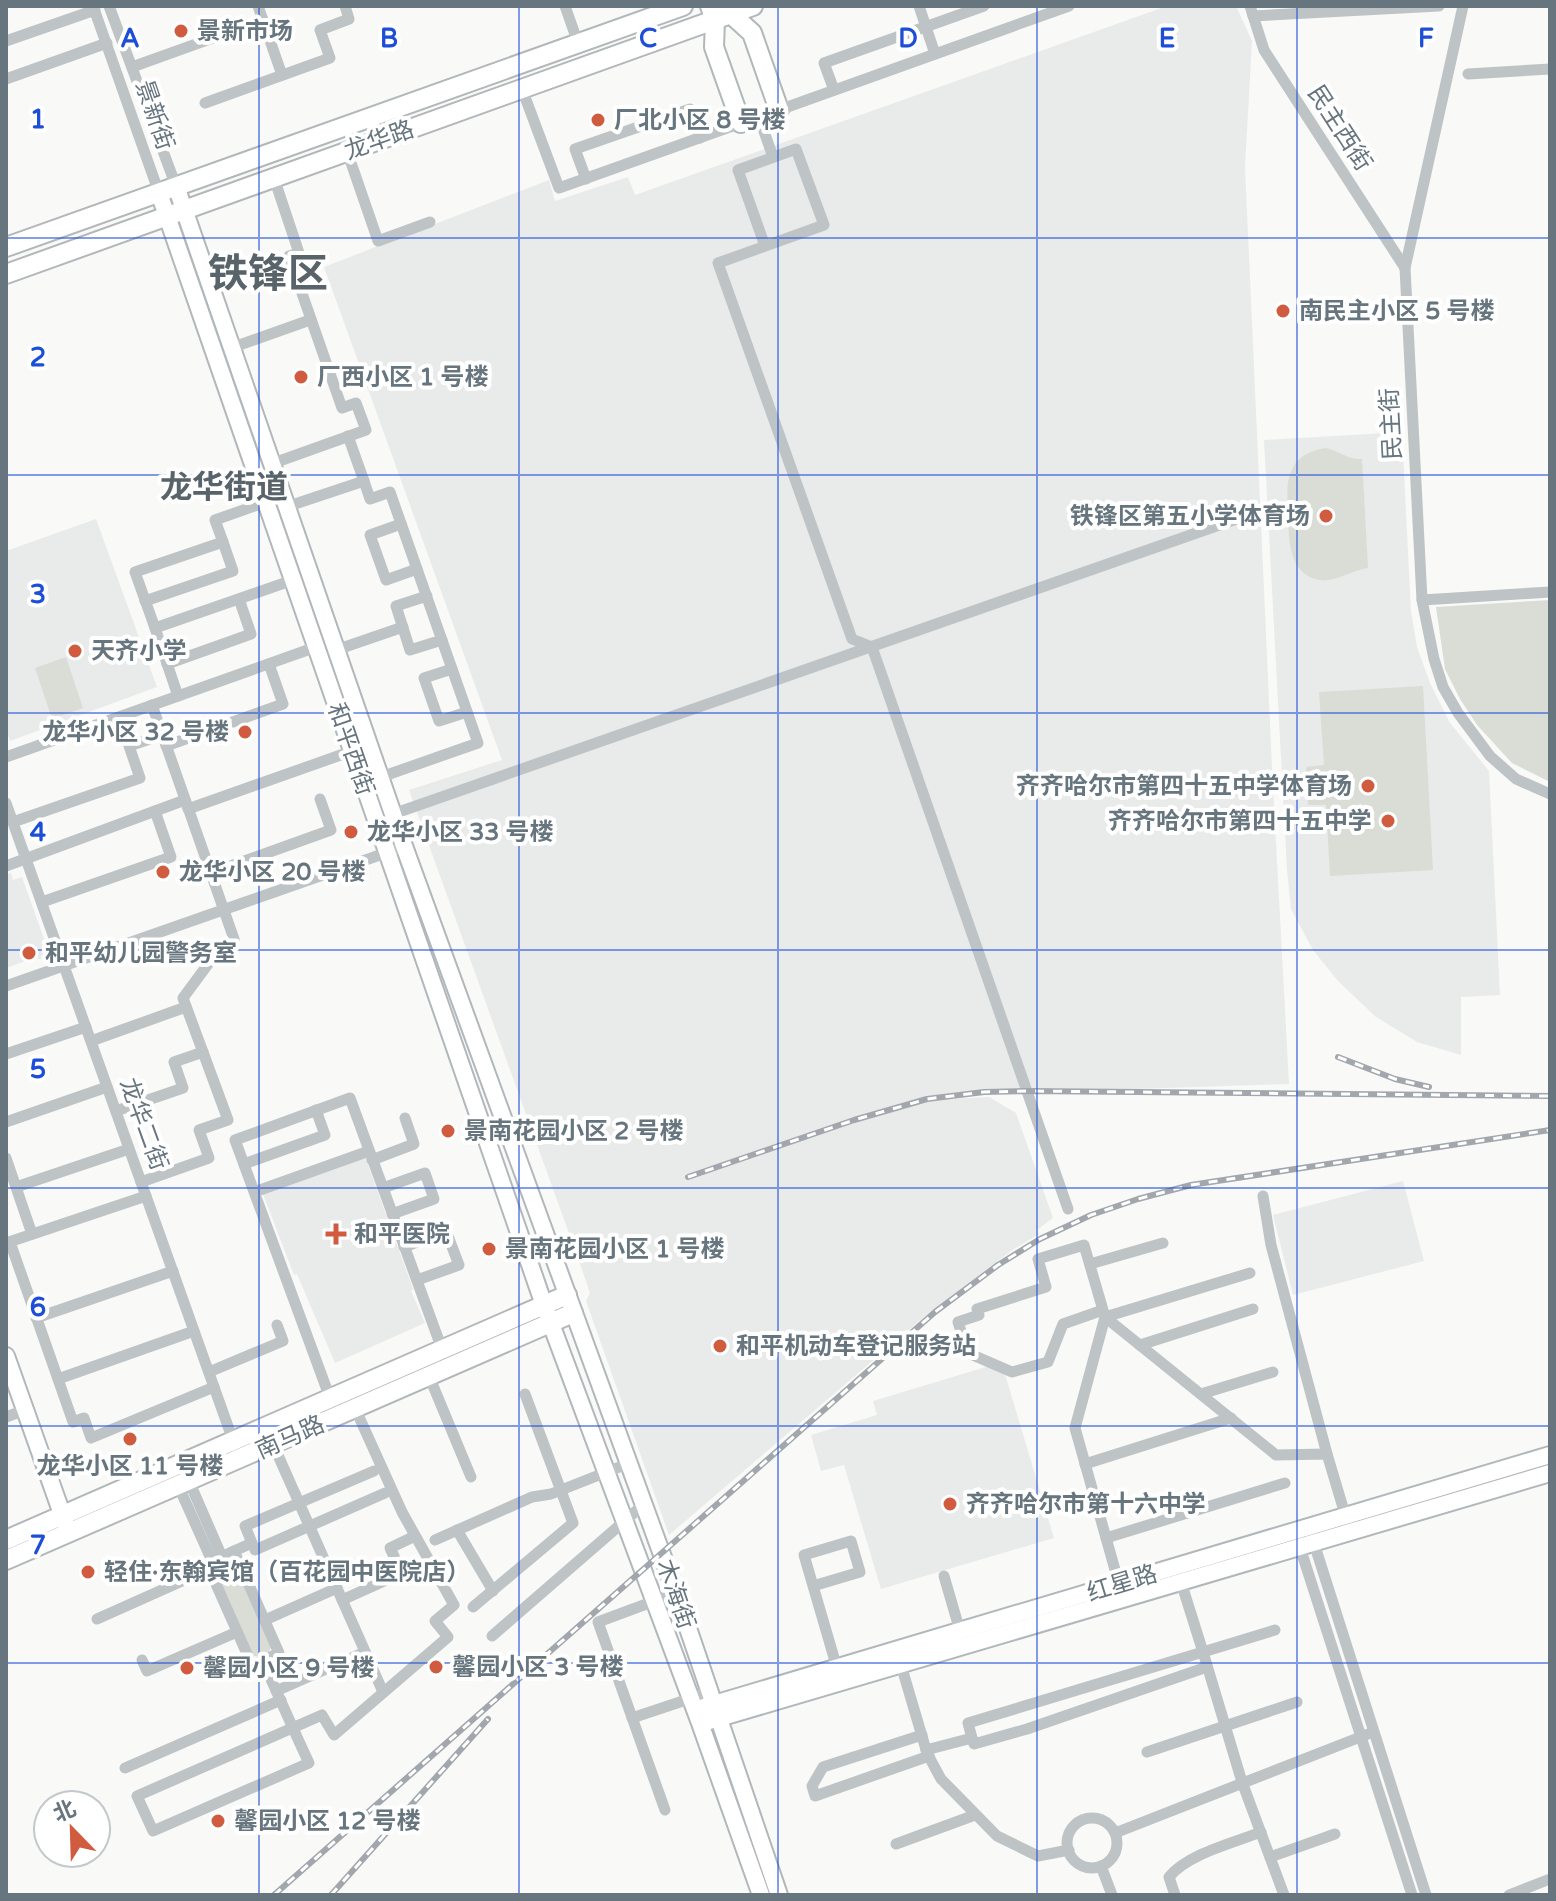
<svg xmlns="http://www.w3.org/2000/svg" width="1556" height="1901" viewBox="0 0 1556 1901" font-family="'Varela Round','Noto Sans SC',sans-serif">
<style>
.built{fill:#e9eaea}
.green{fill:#d9ddd6}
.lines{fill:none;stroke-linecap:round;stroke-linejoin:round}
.secondary-casing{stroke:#b1b7bb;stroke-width:20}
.primary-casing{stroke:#b2b7ba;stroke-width:22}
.street{stroke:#bec3c6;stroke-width:11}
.secondary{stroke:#fff;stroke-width:16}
.primary{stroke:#fff;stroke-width:18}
.rail-casing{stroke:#a1a7ac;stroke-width:6}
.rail{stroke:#fff;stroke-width:3;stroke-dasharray:9;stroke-linecap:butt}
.grid{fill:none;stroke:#1d4ed8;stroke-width:2;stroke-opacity:0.55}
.poi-dot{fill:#d15b3e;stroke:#fff;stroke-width:3}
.labels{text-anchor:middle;stroke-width:8;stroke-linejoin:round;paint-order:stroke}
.poi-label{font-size:24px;font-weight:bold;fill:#66757e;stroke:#fff;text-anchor:start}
.street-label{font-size:24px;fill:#66757e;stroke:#fff}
.district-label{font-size:32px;font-weight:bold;fill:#58636a;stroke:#fff}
.town-label{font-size:40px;font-weight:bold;fill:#58636a;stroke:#fff}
.grid-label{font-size:26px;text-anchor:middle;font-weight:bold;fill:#1d4ed8;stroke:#fff;stroke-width:8;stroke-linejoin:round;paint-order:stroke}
</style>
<rect width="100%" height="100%" fill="#f9f9f7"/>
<g class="built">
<path d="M1167 6H1236L1252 41 1245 167 1272 768 1289 1084 984 1094 930 1100 989 1097 1016 1113 1053 1218 1037 1230 1039 1234 1011 1251 925 1316 669 1535 586 1301 590 1293 579 1261 409 790 502 760 324 267 549 180 555 201 628 177 635 195Z"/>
<path d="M1402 432 1411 612 1417 647 1430 683 1450 723 1489 771 1500 995 1461 997V1055L1417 1042 1376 1017 1338 981 1313 950 1291 909 1287 870 1264 440Z"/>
<path d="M96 519 157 687 10 741 6 728V551Z"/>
<path d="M11 873 13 880 22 877 49 953 44 960 34 958 6 968V875Z"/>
<path d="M364 1154 413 1289 411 1291 425 1323 335 1363 297 1274 294 1275 263 1194Z"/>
<path d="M1403 1181 1424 1261 1293 1295 1273 1215Z"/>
<path d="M989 1366 1005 1374 1054 1538 881 1589 844 1465 821 1471 811 1435 877 1415 873 1401Z"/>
</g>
<g class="green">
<path d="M1326 448C1339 451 1348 460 1362 459L1368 568C1351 570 1338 582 1320 580 1288 575 1289 539 1288 514 1286 481 1286 454 1326 448Z"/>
<path d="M1550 600V782L1512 763 1477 725 1460 699 1445 669 1436 607Z"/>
<path d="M66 657 83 708 52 719 35 668Z"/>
<path d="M1423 686 1433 870 1330 876 1326 805H1308L1306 767 1324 765 1319 692Z"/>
<path d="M224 1566H235L272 1647 265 1656H253L216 1574Z"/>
</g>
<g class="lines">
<defs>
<g id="secondary">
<path d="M176 186 404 846 676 1593 779 1895"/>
<path d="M159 193 544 1305 700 1723 761 1895"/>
<path d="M6 1356 67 1528"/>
<path d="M704 1707 1550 1455"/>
<path d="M709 1721 1550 1473"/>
</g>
<g id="primary">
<path d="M710 6 715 20 714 47 741 123"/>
<path d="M729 7 731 14 752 33 779 110"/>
<path d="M6 247 683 6"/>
<path d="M6 274 753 6"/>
<path d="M6 1540 567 1295"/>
<path d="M6 1560 573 1313"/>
</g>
</defs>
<use href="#secondary" class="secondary-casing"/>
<use href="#primary" class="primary-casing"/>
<g class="street">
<path d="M93 6 159 193"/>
<path d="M109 6 176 186"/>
<path d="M258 6 282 75"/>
<path d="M565 6 578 43"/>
<path d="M919 6 935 54"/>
<path d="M1250 6 1264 50 1405 268"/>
<path d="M1463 6 1405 268 1422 600 1434 659 1443 687 1458 713 1490 756 1516 779 1550 794"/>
<path d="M1253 16 1439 6"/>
<path d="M6 41 95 10"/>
<path d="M132 67 263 20"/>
<path d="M1468 74 1550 69"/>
<path d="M6 79 107 43"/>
<path d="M522 89 559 188 741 123"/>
<path d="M834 90 824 63 984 6"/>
<path d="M205 103 330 58 320 30 349 19 345 6"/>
<path d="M779 110 1069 6"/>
<path d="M759 117 773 157"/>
<path d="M347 151 378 241 430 222"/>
<path d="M586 179 575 149 690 109 700 138"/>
<path d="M765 246 738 170 796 149 824 225 718 263 852 639 872 647 1068 1209"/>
<path d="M231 348 310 320"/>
<path d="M348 436 364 481"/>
<path d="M271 464 366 430 356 403 342 408 289 256 299 253 274 178"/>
<path d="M286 507 364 481 370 499 390 492 478 743 381 777"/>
<path d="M401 524 370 535 386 580 417 569"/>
<path d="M427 596 396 606 410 650 442 640"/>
<path d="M1422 600 1550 592"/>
<path d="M145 601 233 571 223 542"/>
<path d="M155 628 135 572 223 542 215 520 266 502"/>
<path d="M336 650 403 627"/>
<path d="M167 664 251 634 239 599"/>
<path d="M452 669 424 678 439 721 467 712"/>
<path d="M178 696 155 628 293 580"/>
<path d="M166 746 283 704 269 664"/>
<path d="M6 757 316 647"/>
<path d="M6 803 235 1446"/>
<path d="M188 809 352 751"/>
<path d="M393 814 1245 516"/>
<path d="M13 822 140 778 129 746 162 735"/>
<path d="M6 866 185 800"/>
<path d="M211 873 331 830 320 799"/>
<path d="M42 902 171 857 155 811"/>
<path d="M6 986 394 850"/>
<path d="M91 1041 186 1007"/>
<path d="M6 1054 86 1027"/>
<path d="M116 1111 183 1088 174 1062 203 1052"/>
<path d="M6 1122 107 1087"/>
<path d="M6 1158 32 1234"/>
<path d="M372 1160 414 1144 405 1118"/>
<path d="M244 1164 325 1135 316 1110"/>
<path d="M141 1182 209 1158 199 1130 228 1120 183 998 217 952 234 939 152 705"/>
<path d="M16 1187 129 1149"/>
<path d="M383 1188 425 1173 434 1199 392 1214"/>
<path d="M260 1190 369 1151"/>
<path d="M1263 1196 1271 1245 1327 1454"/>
<path d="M10 1242 73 1422 84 1418 91 1438 214 1387"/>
<path d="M6 1243 146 1196"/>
<path d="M404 1247 446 1231 459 1265 417 1280"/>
<path d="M1090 1264 1163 1243"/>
<path d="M1103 1310 1063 1324 1048 1362 1012 1372 968 1353 958 1322 979 1315 977 1309 1046 1287 1038 1259 1084 1245 1103 1310 1105 1317 1250 1273"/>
<path d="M36 1318 173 1271"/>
<path d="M1140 1345 1253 1309"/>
<path d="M209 1372 283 1341 277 1325"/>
<path d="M429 1376 471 1477"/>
<path d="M58 1379 194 1331"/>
<path d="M1201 1394 1273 1372"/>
<path d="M330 1398 235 1140 350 1098 442 1349"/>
<path d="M6 1417 25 1410"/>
<path d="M273 1444 383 1692"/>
<path d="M1085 1464 1231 1418"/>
<path d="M189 1481 222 1557"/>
<path d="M178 1485 212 1561"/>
<path d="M457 1530 493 1591"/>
<path d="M1295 1532 1412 1895"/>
<path d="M1312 1537 1426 1895"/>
<path d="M1106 1538 1285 1483"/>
<path d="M435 1540 532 1497 551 1494 627 1464"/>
<path d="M255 1550 385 1493"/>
<path d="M234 1551 279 1653 252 1665 207 1564Z"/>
<path d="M234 1551 252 1543 245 1526 374 1471"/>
<path d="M944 1576 960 1631"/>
<path d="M1181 1582 1203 1652 1275 1630"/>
<path d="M813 1586 860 1572 851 1541 804 1555 837 1668"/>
<path d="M1121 1591 1075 1428 1105 1317 1276 1455 1327 1454 1350 1531"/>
<path d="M342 1600 402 1573 390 1548 415 1536"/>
<path d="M473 1607 573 1523 525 1394"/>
<path d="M97 1619 209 1569"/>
<path d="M265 1620 337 1588"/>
<path d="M492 1636 643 1505"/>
<path d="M142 1660 147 1671 237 1632"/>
<path d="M262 1660C278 1694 293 1729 309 1763L153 1831 137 1796 322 1715 334 1735 448 1637 435 1621 454 1605 402 1512 355 1408"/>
<path d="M901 1665 927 1753 941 1779 997 1836 1038 1856 1069 1850"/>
<path d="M276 1691 365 1652"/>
<path d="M632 1718 710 1692"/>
<path d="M922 1735 823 1767 812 1786 815 1796 929 1756"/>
<path d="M972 1738 974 1744 1027 1729 1207 1667"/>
<path d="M926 1750 972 1738 968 1723 1203 1652 1242 1782 1284 1895"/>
<path d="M1147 1752 1297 1702"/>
<path d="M125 1768 281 1700"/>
<path d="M665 1810 598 1622 676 1593"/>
<circle cx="1092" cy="1843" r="25"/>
<path d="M1115 1833 1368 1734"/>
<path d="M896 1844 975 1815"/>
<path d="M1270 1857 1335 1834"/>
<path d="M1101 1866 1112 1895"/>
<path d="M1175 1895 1169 1877C1188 1854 1233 1843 1261 1832"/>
<path d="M1509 1895 1550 1879"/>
</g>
<use href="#secondary" class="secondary"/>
<use href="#primary" class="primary"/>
<defs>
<g id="rail">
<path d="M1338 1057 1395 1079 1429 1087"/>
<path d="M688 1177 854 1120 927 1099 984 1092 1027 1091 1550 1096"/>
<path d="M274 1895 935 1312 998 1265 1040 1239 1091 1215 1138 1199 1191 1185 1550 1130"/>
<path d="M331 1895 488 1719"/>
</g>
</defs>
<use href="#rail" class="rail-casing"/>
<use href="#rail" class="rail"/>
</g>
<path class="grid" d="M259 6V1895M519 6V1895M778 6V1895M1037 6V1895M1297 6V1895M6 238H1550M6 475H1550M6 713H1550M6 950H1550M6 1188H1550M6 1426H1550M6 1663H1550"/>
<g class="poi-dot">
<circle cx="181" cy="31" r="8"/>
<circle cx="598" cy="120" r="8"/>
<circle cx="1283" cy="311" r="8"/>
<circle cx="301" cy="377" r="8"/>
<circle cx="1326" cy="516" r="8"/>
<circle cx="75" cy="651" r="8"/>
<circle cx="245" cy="732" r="8"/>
<circle cx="1368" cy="786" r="8"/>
<circle cx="1388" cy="821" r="8"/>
<circle cx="351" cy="832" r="8"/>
<circle cx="163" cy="872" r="8"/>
<circle cx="29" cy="953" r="8"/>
<circle cx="448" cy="1131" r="8"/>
<path d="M332 1222h8v8h8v8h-8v8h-8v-8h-8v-8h8z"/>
<circle cx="489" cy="1249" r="8"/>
<circle cx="720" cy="1346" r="8"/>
<circle cx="130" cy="1439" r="8"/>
<circle cx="950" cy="1504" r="8"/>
<circle cx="88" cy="1572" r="8"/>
<circle cx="436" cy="1667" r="8"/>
<circle cx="187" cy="1668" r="8"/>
<circle cx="218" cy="1821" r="8"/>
</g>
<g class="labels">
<g class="poi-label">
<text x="197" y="39">景新市场</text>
<text x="614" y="128">厂北小区 8 号楼</text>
<text x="1299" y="319">南民主小区 5 号楼</text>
<text x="317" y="385">厂西小区 1 号楼</text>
<text x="1310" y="524" text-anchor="end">铁锋区第五小学体育场</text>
<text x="91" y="659">天齐小学</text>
<text x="229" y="740" text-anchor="end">龙华小区 32 号楼</text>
<text x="1352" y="794" text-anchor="end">齐齐哈尔市第四十五中学体育场</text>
<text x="1372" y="829" text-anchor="end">齐齐哈尔市第四十五中学</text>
<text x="367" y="840">龙华小区 33 号楼</text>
<text x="179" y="880">龙华小区 20 号楼</text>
<text x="45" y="961">和平幼儿园警务室</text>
<text x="464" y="1139">景南花园小区 2 号楼</text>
<text x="354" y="1242">和平医院</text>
<text x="505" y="1257">景南花园小区 1 号楼</text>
<text x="736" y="1354">和平机动车登记服务站</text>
<text x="130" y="1474" text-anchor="middle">龙华小区 11 号楼</text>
<text x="966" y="1512">齐齐哈尔市第十六中学</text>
<text x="104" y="1580">轻住·东翰宾馆（百花园中医院店）</text>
<text x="452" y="1675">馨园小区 3 号楼</text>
<text x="203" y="1676">馨园小区 9 号楼</text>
<text x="234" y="1829">馨园小区 12 号楼</text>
</g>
<g class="street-label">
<text transform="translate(155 115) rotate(71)" y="8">景新街</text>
<text transform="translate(1340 128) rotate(57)" y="8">民主西街</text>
<text transform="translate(379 140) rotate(-20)" y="8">龙华路</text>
<text transform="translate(1391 424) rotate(-93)" y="8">民主街</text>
<text transform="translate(351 749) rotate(71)" y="8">和平西街</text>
<text transform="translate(144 1124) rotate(70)" y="8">龙华二街</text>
<text transform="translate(290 1437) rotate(-24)" y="8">南马路</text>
<text transform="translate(1122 1583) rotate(-17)" y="8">红星路</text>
<text transform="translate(676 1594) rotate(71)" y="8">木海街</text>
</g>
<g class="district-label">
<text x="224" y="498">龙华街道</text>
</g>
<g class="town-label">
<text x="268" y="287">铁锋区</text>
</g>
</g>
<g class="grid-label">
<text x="130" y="47">A</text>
<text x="389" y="47">B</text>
<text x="648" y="47">C</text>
<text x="908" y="47">D</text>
<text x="1167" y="47">E</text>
<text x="1426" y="47">F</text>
<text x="38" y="128">1</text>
<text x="38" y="366">2</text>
<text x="38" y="603">3</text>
<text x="38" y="841">4</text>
<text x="38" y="1078">5</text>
<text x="38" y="1316">6</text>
<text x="38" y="1554">7</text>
</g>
<rect width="1556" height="1901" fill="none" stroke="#66757e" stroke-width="16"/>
<g transform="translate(72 1829) rotate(337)"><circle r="38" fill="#ffffff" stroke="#c2c8cb" stroke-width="2"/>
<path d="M0-6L14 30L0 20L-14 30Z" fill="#d15b3e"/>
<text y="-12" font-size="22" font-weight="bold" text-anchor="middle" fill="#66757e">北</text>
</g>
</svg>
